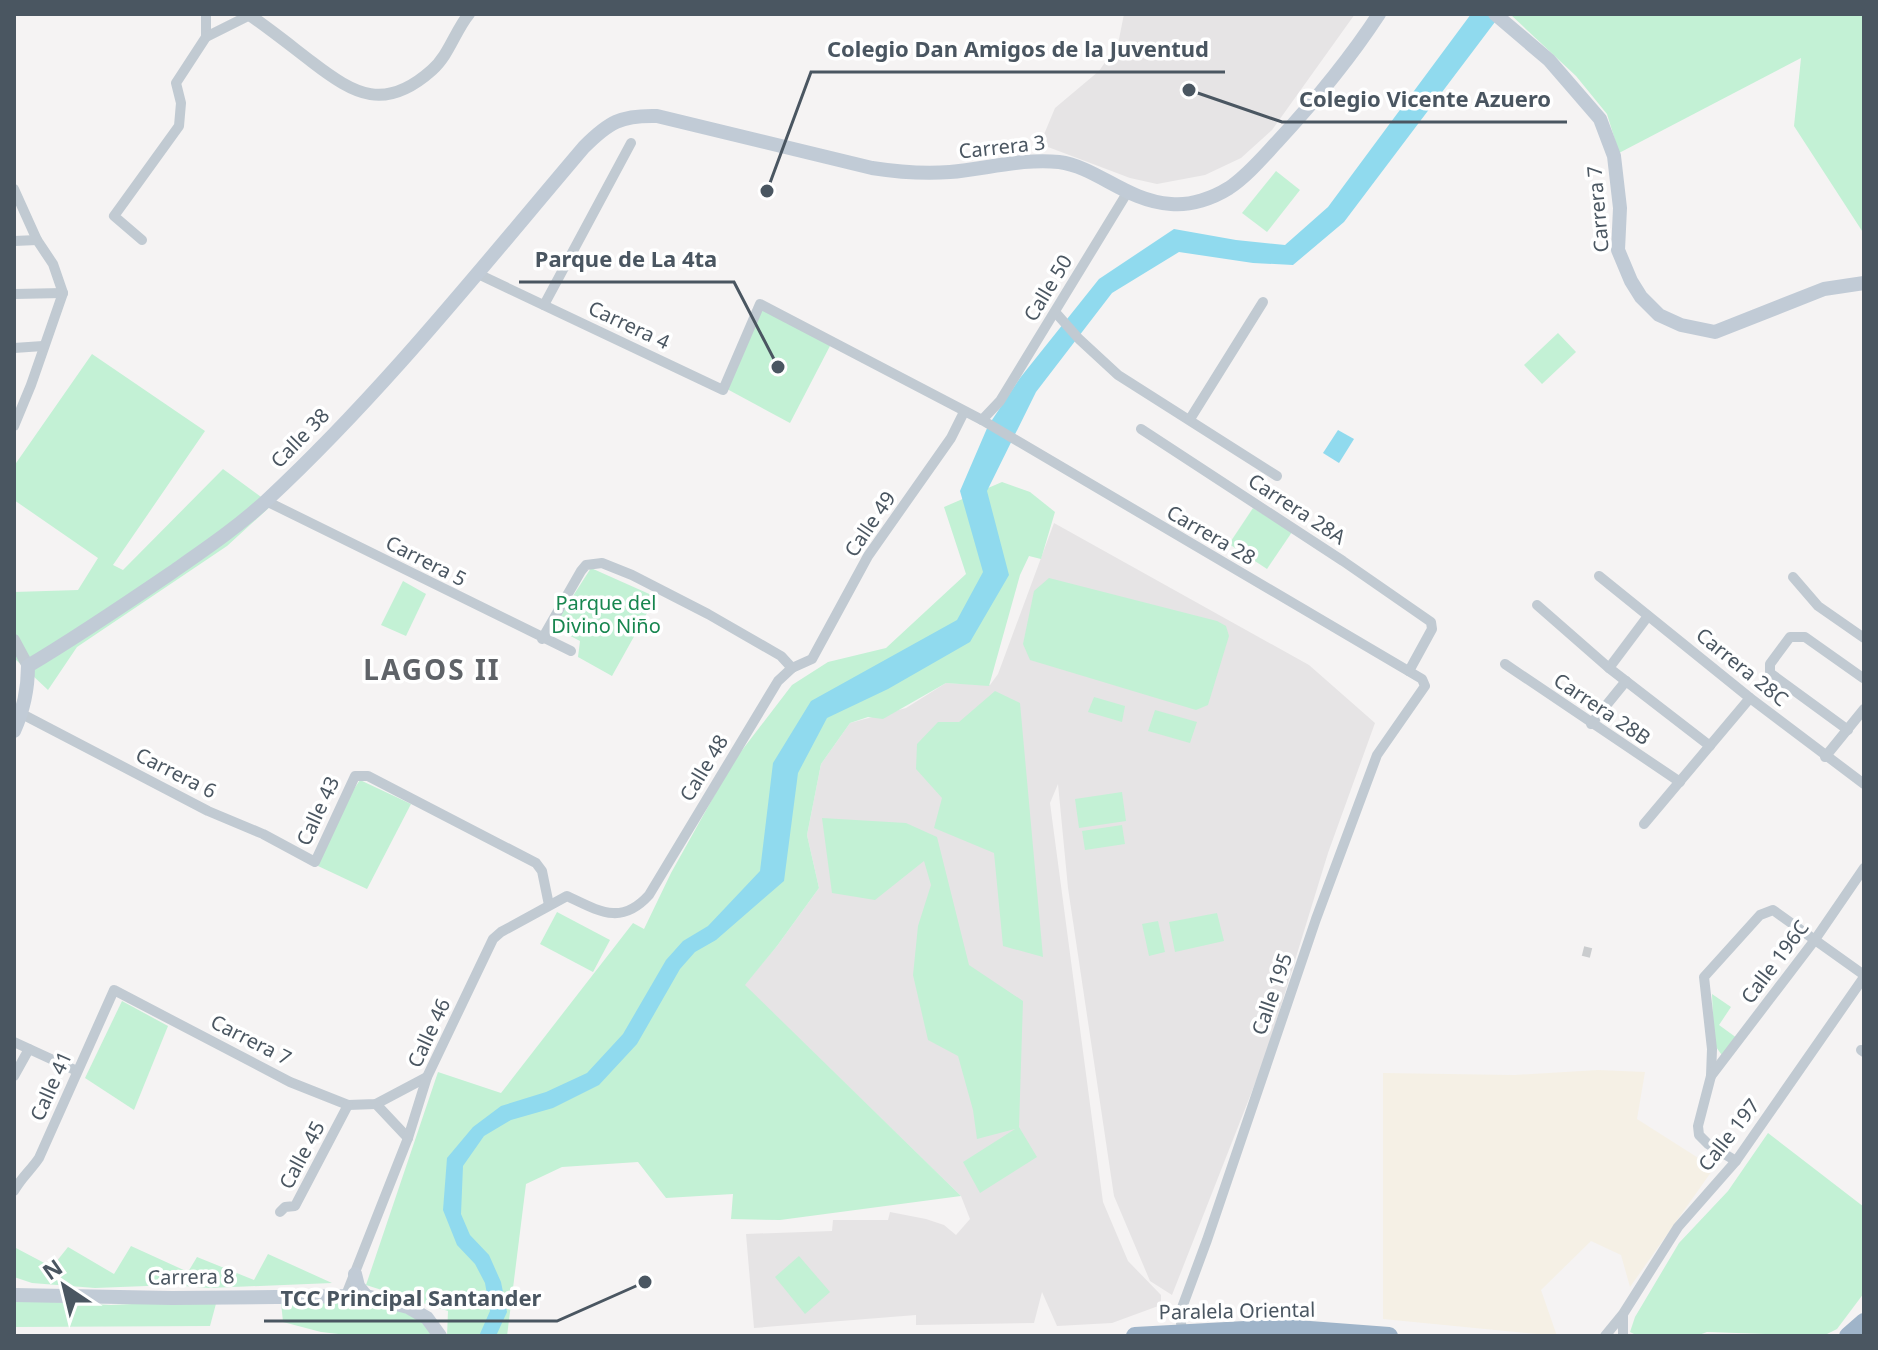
<svg xmlns="http://www.w3.org/2000/svg" width="1878" height="1350" viewBox="0 0 1878 1350" font-family="'Noto Sans',sans-serif">
<style>
.education{fill:#e6e4e5}
.green{fill:#c3f1d5}
.sand{fill:#f5f0e5}
.water{fill:#90daee}
.lines{fill:none;stroke-linecap:round;stroke-linejoin:round}
.minor-tunnel{stroke:#caccce;stroke-width:10;stroke-dasharray:10 5;stroke-linecap:butt}
.minor{stroke:#c1cad2;stroke-width:10}
.tertiary{stroke:#c1cad2;stroke-width:12}
.secondary{stroke:#c1cbd6;stroke-width:14}
.trunk{stroke:#9fb4c9;stroke-width:18}
.labels{text-anchor:middle;stroke-width:7;stroke-linejoin:round;paint-order:stroke}
.street-label{font-size:20px;fill:#4a5661;stroke:#fff}
.park-label{font-size:20px;fill:#17864f;stroke:#fff}
.district-label{font-size:28px;font-weight:bold;letter-spacing:2px;fill:#5f6368;stroke:#fff}
.leader{fill:none;stroke:#4a5661;stroke-width:3}
.callout-dot{fill:#4a5661;stroke:#fff;stroke-width:3}
.callout-label{font-size:22px;text-anchor:middle;font-weight:bold;fill:#4a5661;stroke:#fff;stroke-width:7;stroke-linejoin:round;paint-order:stroke}
</style>
<rect width="100%" height="100%" fill="#f5f3f3"/>
<g class="education">
<path d="M1124 14H1355L1272 130 1241 158 1205 175 1157 184 1130 178 1040 144 1055 108 1099 71 1118 44Z"/>
<path d="M1054 523 1309 665 1375 723 1328 853 1265 1058 1172 1295 1150 1281 1114 1196 1068 888 1058 784 1050 803 1103 1202 1128 1261 1161 1295V1305L1112 1323 1057 1326 1042 1292 1034 1323 916 1325V1315L754 1328 746 1234 832 1231 833 1220H888L890 1212 926 1219 944 1225 956 1235 970 1219 961 1196 744 985 777 946 819 888 807 835 821 764 850 723 906 708 946 683 990 685 998 674Z"/>
</g>
<g class="green">
<path d="M1510 14H1864V234L1794 126 1801 58 1619 153 1607 114 1576 76Z"/>
<path d="M1276 171 1300 190 1267 232 1242 213Z"/>
<path d="M762 310 831 344 790 423 727 389Z"/>
<path d="M1558 333 1576 352 1542 384 1524 365Z"/>
<path d="M92 354 205 431 113 565 123 570 223 469 272 505 227 546 77 647 48 690 14 658V592L78 590 98 558 14 500V466Z"/>
<path d="M1002 482 1030 492 1055 512 1041 559 1029 556 1020 575 989 686 946 683 883 719 868 717 850 723 821 764 807 835 819 888 777 946 745 985 961 1196 780 1220 731 1219 733 1194 666 1198 638 1162 562 1167 526 1184 507 1336H447L448 1311 366 1285 438 1072 501 1093 633 923 644 929 671 873 733 762 792 685 828 662 886 648 966 574 944 507Z"/>
<path d="M1253 508 1292 532 1267 569 1229 544Z"/>
<path d="M591 568 656 597 612 676 578 657 580 641 553 627Z"/>
<path d="M1049 578 1217 621 1226 626 1229 636 1208 705 1196 710 1030 660 1023 644 1034 591Z"/>
<path d="M403 581 426 594 406 636 381 625Z"/>
<path d="M995 691 1020 703 1043 957 1003 946 994 853 934 828 942 798 916 769 917 744 938 722H959Z"/>
<path d="M1094 697 1125 706 1122 722 1088 712Z"/>
<path d="M1155 710 1197 722 1190 743 1148 731Z"/>
<path d="M360 780 411 804 367 889 318 866 335 817Z"/>
<path d="M1122 792 1126 821 1079 828 1075 799Z"/>
<path d="M822 818 906 823 937 837 969 965 1023 1001 1019 1127 1037 1157 980 1193 963 1162 1015 1129 977 1139 973 1110 958 1056 928 1040 913 975 918 926 931 885 924 861 875 900 832 893Z"/>
<path d="M1122 825 1125 844 1085 850 1082 831Z"/>
<path d="M557 912 610 940 593 972 540 944Z"/>
<path d="M1217 913 1224 941 1175 952 1169 922Z"/>
<path d="M1158 921 1165 952 1149 956 1142 924Z"/>
<path d="M1712 994 1731 1007 1719 1025 1741 1041 1726 1061 1714 1044Z"/>
<path d="M122 1001 168 1026 134 1110 85 1078Z"/>
<path d="M1768 1133 1864 1207V1293L1837 1329 1823 1336 1707 1332 1696 1336H1638L1630 1332 1635 1317 1679 1243 1728 1191Z"/>
<path d="M131 1246 188 1272 197 1257 254 1280 268 1254 332 1283 209 1288 172 1285 95 1288 32 1283 14 1277V1247L52 1267 68 1247 114 1274Z"/>
<path d="M799 1256 830 1292 805 1314 775 1277Z"/>
<path d="M14 1300 111 1305 217 1300 210 1326 14 1327Z"/>
<path d="M281 1302 385 1304 419 1318 433 1334 356 1336 321 1332 283 1322Z"/>
</g>
<path class="sand" d="M1598 1070 1645 1072 1637 1119 1714 1168 1630 1287 1621 1255 1591 1241 1541 1290 1557 1336 1383 1319V1073L1514 1075Z"/>
<g class="water">
<path d="M1471 14H1501L1344 222 1293 265 1253 263 1179 252 1112 293 1036 392 987 491 1009 575 970 642 888 689 827 718 798 773 784 881 716 940 695 952 680 969 637 1044 599 1085 553 1108 511 1120 484 1136 463 1166 461 1214 470 1235 489 1255 501 1282 507 1312 496 1336H479L490 1311 485 1283 475 1264 457 1245 443 1210 447 1158 473 1127 501 1106 546 1092 587 1073 623 1034 666 960 683 941 708 926 760 871 773 763 811 701 957 620 983 572 960 491 988 426 1020 378 1099 279 1174 229 1236 240 1285 245 1328 207Z"/>
<path d="M1338 430 1354 439 1339 463 1323 453Z"/>
</g>
<g class="lines">
<path class="minor-tunnel" d="M1583 951 1591 953"/>
<g class="minor">
<path d="M206 37V14"/>
<path d="M14 189 37 240 53 264 63 293 31 385 14 426"/>
<path d="M142 240 114 216 179 126 181 103 176 83 206 37 250 15"/>
<path d="M14 241 37 240"/>
<path d="M476 273 723 390 760 304 982 420 1422 679 1425 686 1377 755 1316 919 1207 1240 1180 1313 1182 1332"/>
<path d="M14 294 63 293"/>
<path d="M544 305 631 143"/>
<path d="M1056 313 1079 339 1118 375 1277 476"/>
<path d="M14 348 43 346"/>
<path d="M1190 419 1263 302"/>
<path d="M982 420 1000 401 1127 193"/>
<path d="M1141 429 1343 561 1431 622 1432 629 1409 671"/>
<path d="M266 501 571 651"/>
<path d="M1599 576 1750 698 1864 784"/>
<path d="M1793 577 1818 606 1864 638"/>
<path d="M1537 605 1609 668 1710 746"/>
<path d="M542 639 581 571 586 565 602 563 632 575 708 614 781 656 792 668"/>
<path d="M1505 664 1680 782"/>
<path d="M1609 668 1648 616"/>
<path d="M22 714 208 811 263 834 315 862 355 776H368L536 863 542 871 549 905"/>
<path d="M1591 724 1626 681"/>
<path d="M1848 730 1770 673V664L1790 637H1805L1863 678"/>
<path d="M1825 757 1864 709"/>
<path d="M1644 824 1750 698"/>
<path d="M14 1042 77 1071"/>
<path d="M1861 1050 1864 1052"/>
<path d="M14 1076 29 1049"/>
<path d="M1711 1076 1712 1049 1704 977 1760 915 1773 910 1864 975"/>
<path d="M376 1104 408 1138"/>
<path d="M1736 1161 1708 1144 1699 1135 1698 1126 1711 1076 1814 941 1864 868"/>
<path d="M14 1191C21 1178 31 1170 39 1158L114 990 290 1082 348 1105 376 1104 427 1077"/>
<path d="M280 1212 285 1207 295 1206 348 1105"/>
<path d="M346 1295 408 1138 427 1077 493 939 501 932 567 896C599 911 621 926 649 895L778 681 792 668 812 659 868 556 951 438 964 412"/>
<path d="M1605 1336 1623 1314 1678 1227 1736 1161 1864 977"/>
<path d="M1623 1336V1316"/>
</g>
<g class="tertiary">
<path d="M248 14C270 29 291 46 312 62 355 95 385 112 432 70 449 55 455 31 469 14"/>
<path d="M14 640 28 666"/>
</g>
<g class="secondary">
<path d="M1495 14 1549 60 1600 119 1614 156 1620 208 1618 250 1631 281 1641 297 1659 315 1681 325 1715 332 1824 289 1864 283"/>
<path d="M14 731C24 709 28 689 28 666 77 637 124 605 171 573 204 550 238 527 267 500 383 392 482 267 584 147 609 122 621 115 657 116L872 168C898 172 924 174 950 172 986 169 1023 158 1059 162 1097 167 1126 201 1171 204 1191 206 1213 198 1229 188 1247 176 1262 158 1277 142 1314 102 1349 60 1379 14"/>
<path d="M355 1274 358 1286 366 1296"/>
<path d="M14 1295 172 1298 366 1296 408 1307 427 1318 440 1336"/>
</g>
<g class="trunk">
<path d="M1135 1336 1283 1328 1389 1336"/>
<path d="M1848 1336 1864 1322"/>
</g>
</g>
<g class="labels">
<g class="street-label">
<text transform="translate(1002 147) rotate(-6)" y="7">Carrera 3</text>
<text transform="translate(1598 209) rotate(-95)" y="7">Carrera 7</text>
<text transform="translate(1048 288) rotate(-59)" y="7">Calle 50</text>
<text transform="translate(629 325) rotate(25)" y="7">Carrera 4</text>
<text transform="translate(300 438) rotate(-46)" y="7">Calle 38</text>
<text transform="translate(1297 509) rotate(33)" y="7">Carrera 28A</text>
<text transform="translate(870 524) rotate(-56)" y="7">Calle 49</text>
<text transform="translate(1211 535) rotate(30)" y="7">Carrera 28</text>
<text transform="translate(426 561) rotate(27)" y="7">Carrera 5</text>
<text transform="translate(1742 667) rotate(39)" y="7">Carrera 28C</text>
<text transform="translate(1602 709) rotate(34)" y="7">Carrera 28B</text>
<text transform="translate(704 768) rotate(-59)" y="7">Calle 48</text>
<text transform="translate(176 773) rotate(27)" y="7">Carrera 6</text>
<text transform="translate(318 811) rotate(-65)" y="7">Calle 43</text>
<text transform="translate(1775 962) rotate(-53)" y="7">Calle 196C</text>
<text transform="translate(1272 994) rotate(-71)" y="7">Calle 195</text>
<text transform="translate(429 1033) rotate(-65)" y="7">Calle 46</text>
<text transform="translate(251 1040) rotate(27)" y="7">Carrera 7</text>
<text transform="translate(51 1086) rotate(-66)" y="7">Calle 41</text>
<text transform="translate(1729 1135) rotate(-52)" y="7">Calle 197</text>
<text transform="translate(302 1155) rotate(-62)" y="7">Calle 45</text>
<text transform="translate(191 1277) rotate(-1)" y="7">Carrera 8</text>
<text transform="translate(1237 1311) rotate(-1)" y="7">Paralela Oriental</text>
</g>
<g class="park-label">
<text x="606" y="610">Parque del<tspan x="606" dy="23">Divino Niño</tspan></text>
</g>
<g class="district-label">
<text x="432" y="680">LAGOS II</text>
</g>
</g>
<path class="leader" d="M767 191L811 72H1225M1189 90L1282 122H1567M778 367L734 282H519M645 1282L557 1321H264"/>
<g class="callout-dot">
<circle cx="767" cy="191" r="8"/>
<circle cx="1189" cy="90" r="8"/>
<circle cx="778" cy="367" r="8"/>
<circle cx="645" cy="1282" r="8"/>
</g>
<g class="callout-label">
<text x="1018" y="57">Colegio Dan Amigos de la Juventud</text>
<text x="1425" y="107">Colegio Vicente Azuero</text>
<text x="626" y="267">Parque de La 4ta</text>
<text x="411" y="1306">TCC Principal Santander</text>
</g>
<rect width="1878" height="1350" fill="none" stroke="#4a5661" stroke-width="32"/>
<g transform="translate(64 1286) rotate(325)" stroke="#ffffff" stroke-width="6" paint-order="stroke">
<path d="M0-6L14 30L0 20L-14 30Z" fill="#4a5661"/>
<text y="-12" font-size="22" font-weight="bold" text-anchor="middle" fill="#4a5661">N</text>
</g>
</svg>
